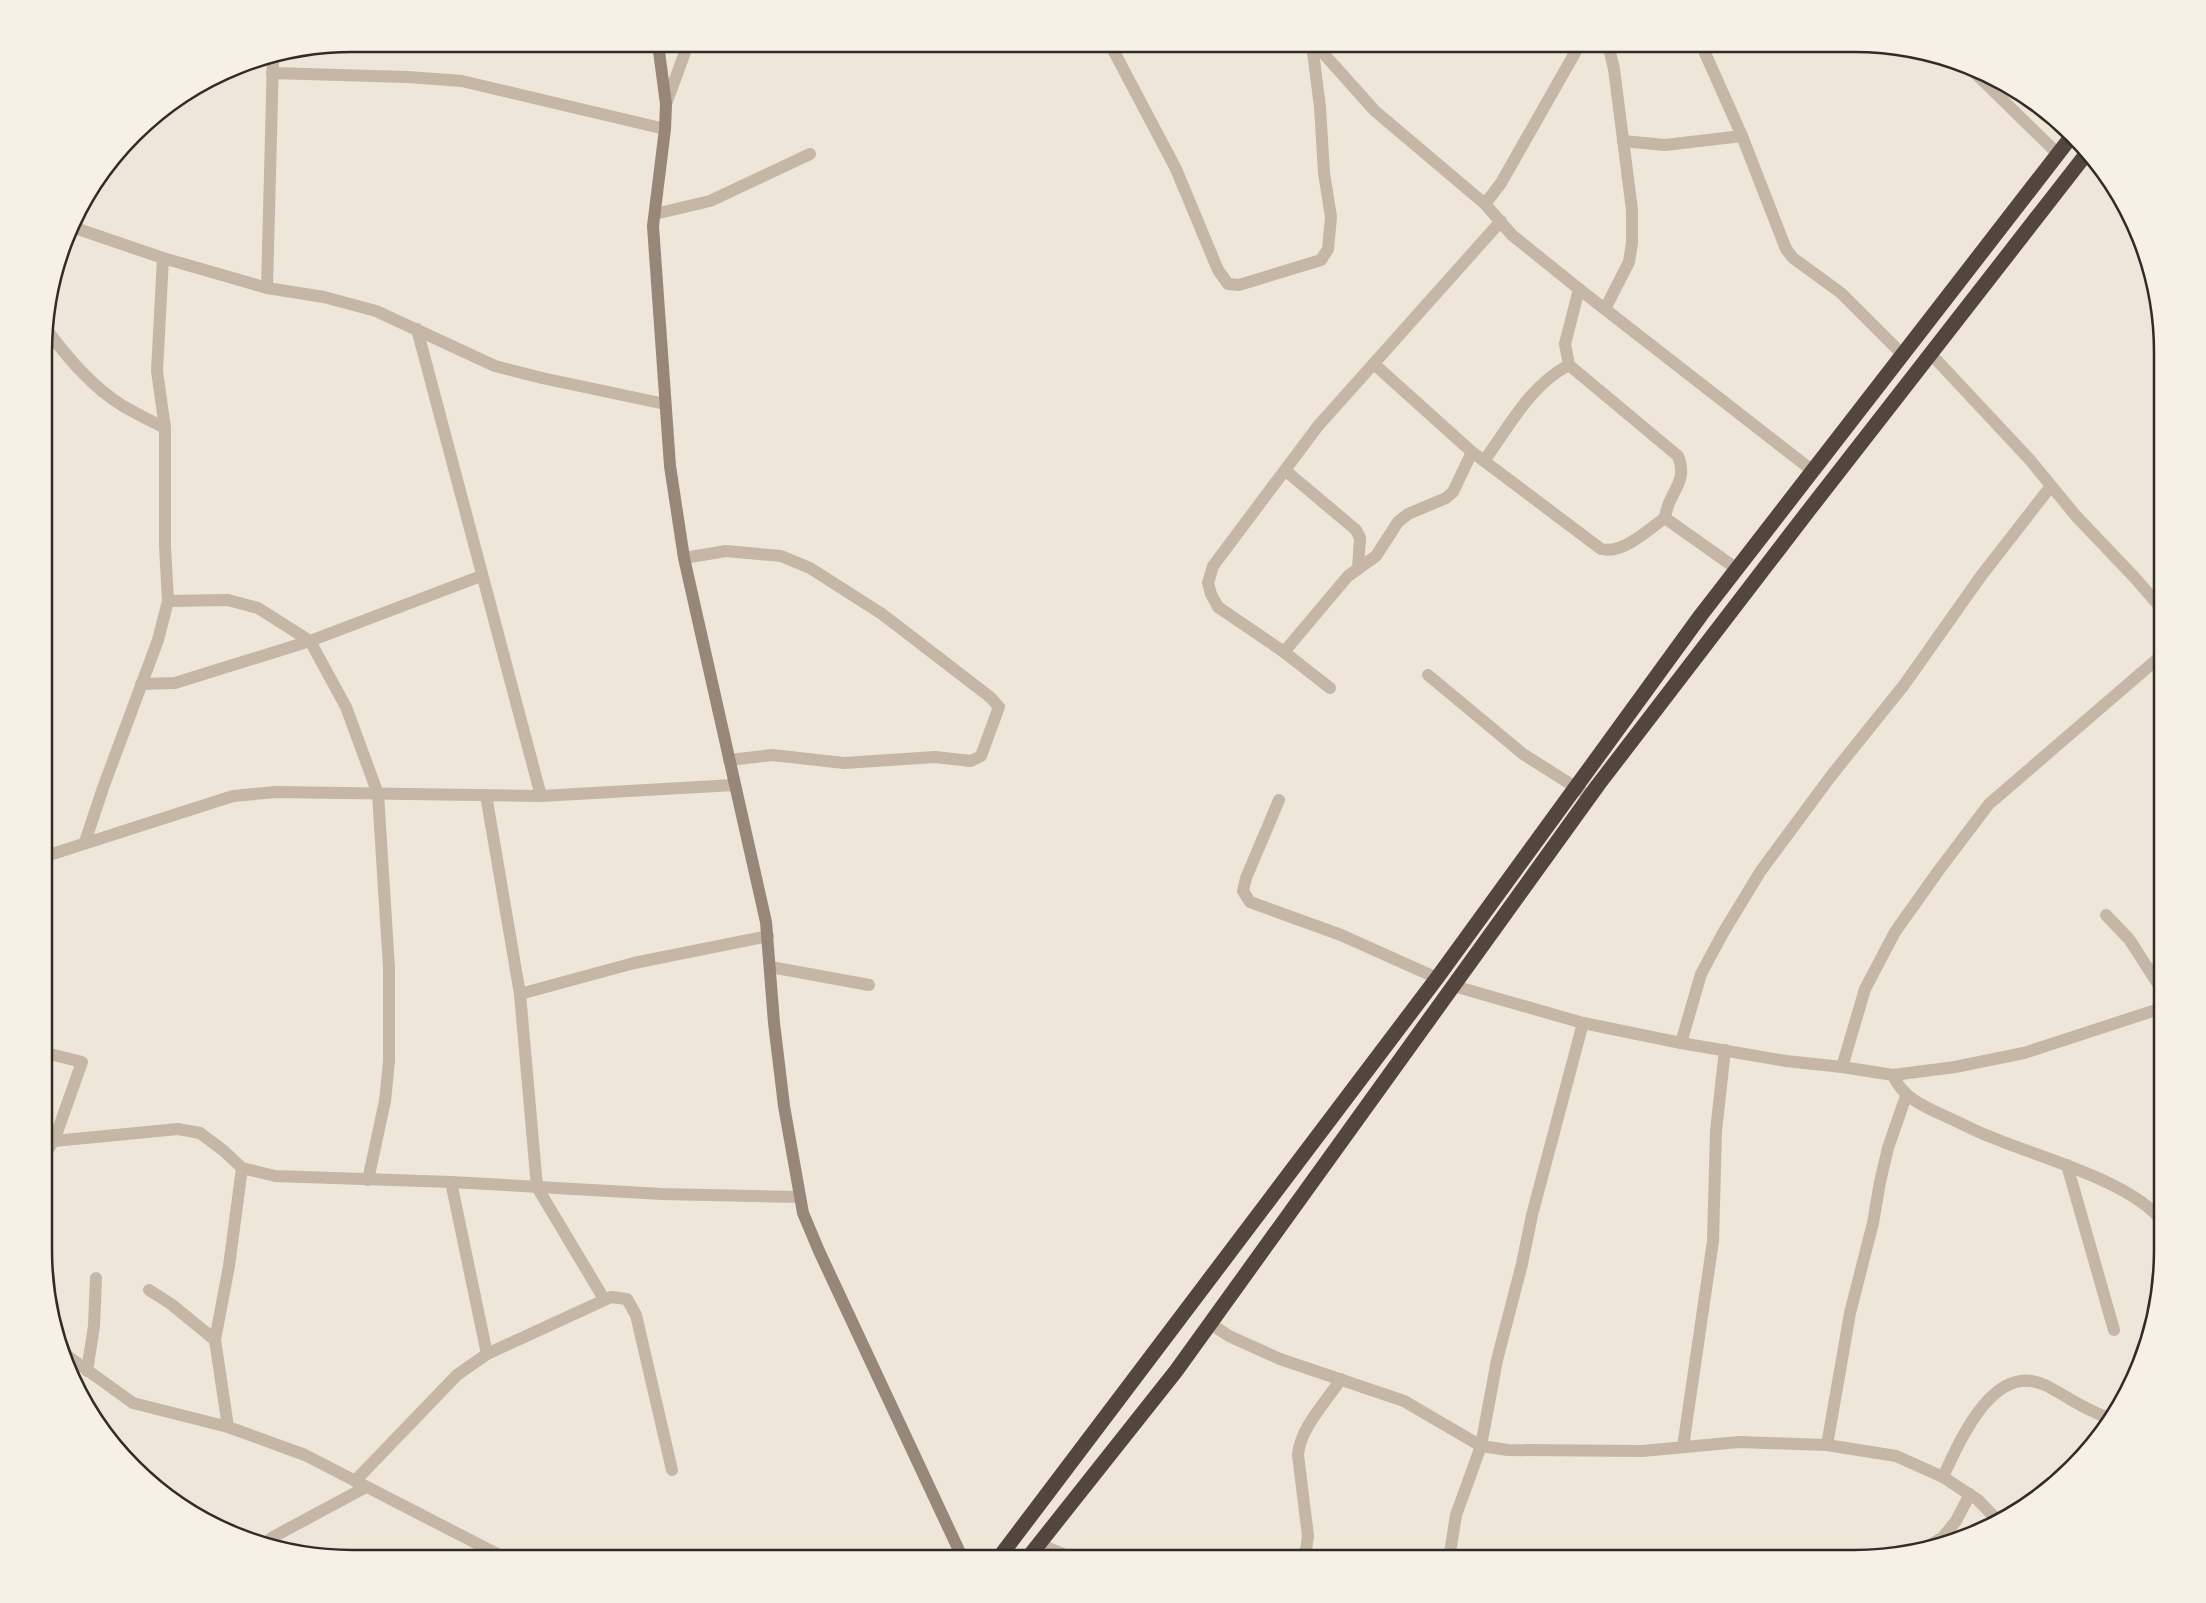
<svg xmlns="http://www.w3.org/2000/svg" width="2206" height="1603" viewBox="0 0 2206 1603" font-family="'DejaVu Sans',sans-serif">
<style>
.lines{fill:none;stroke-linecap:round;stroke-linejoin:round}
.street{stroke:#c5b6a6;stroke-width:12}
.secondary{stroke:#988678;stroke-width:12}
.highway{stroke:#52463e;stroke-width:15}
.rim{fill:none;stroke:#322b26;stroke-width:2.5}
</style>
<rect width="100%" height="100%" fill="#eee6d9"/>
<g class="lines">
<g class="street">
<path d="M1110 44 1176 169 1218 270 1228 284 1239 285 1321 260 1328 249 1331 217 1324 173 1320 107 1312 44"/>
<path d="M1315 44 1375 111 1485 204 1512 235 1579 289 1813 471"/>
<path d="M1701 44 1742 136 1786 249 1793 258 1841 293 1903 355"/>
<path d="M1971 69 2058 154"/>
<path d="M272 73 408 77 462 81 665 129"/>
<path d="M666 104 688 44"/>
<path d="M1623 141 1665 145 1742 136"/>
<path d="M1485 204 1501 183 1580 44"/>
<path d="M655 214 710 201 810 154"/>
<path d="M72 227 163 258 267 288 324 297 376 311 495 366 542 378 665 404"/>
<path d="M267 288 273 60"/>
<path d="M1579 289 1565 344 1569 365 1678 456C1689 484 1668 491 1665 518"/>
<path d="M1605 309 1629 262 1632 243V210L1614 69 1608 44"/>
<path d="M46 329C68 358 92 387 123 406 137 414 151 421 165 428"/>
<path d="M417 329 541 796"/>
<path d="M1930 353 2030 460 2076 516 2135 578 2162 609"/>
<path d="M1374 364 1472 452 1601 549C1624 554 1647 530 1665 518"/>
<path d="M1484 461C1509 427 1530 385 1569 365"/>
<path d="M1286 471 1356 530 1360 538 1358 569"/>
<path d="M1665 518 1737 569"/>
<path d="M684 558 726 551 781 556 810 568 882 614 990 697 999 707 981 756 971 761 935 757 844 763 772 755 729 760"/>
<path d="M168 601 228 600 258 608 310 641 346 707 378 794 389 968V1061L385 1101 368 1180"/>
<path d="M1284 652 1348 576 1376 556 1398 522 1408 514 1446 498 1453 492 1472 452"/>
<path d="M1428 675 1523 754 1583 792"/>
<path d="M141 684 175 683 310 641 481 576"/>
<path d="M1330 688 1284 652 1218 607 1211 594 1208 583 1213 566 1318 426 1501 221"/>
<path d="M486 795 520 994 537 1187 604 1299"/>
<path d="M1279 800 1246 878 1243 891 1250 902 1341 935 1437 978"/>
<path d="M85 842 103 788 158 640 168 601 165 546V428L157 371 163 258"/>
<path d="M46 856 233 796 276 792 541 796 734 785"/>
<path d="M2106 915 2129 939 2162 990"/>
<path d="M771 967 869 985"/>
<path d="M1454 986 1583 1023 1681 1043 1786 1061 1842 1067 1893 1075 1955 1067 2024 1053 2162 1008"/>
<path d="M520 994 634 963 768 936"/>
<path d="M1681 1043 1701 974 1723 933 1760 872 1831 776 1904 685 1981 576 2051 486"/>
<path d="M46 1053 82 1062 54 1141 46 1152"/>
<path d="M1842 1067 1865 989 1895 932 1939 870 1989 804 2162 655"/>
<path d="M1893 1075C1903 1099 1926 1107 1949 1118 1963 1124 1977 1132 1991 1137 2038 1157 2131 1181 2162 1221"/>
<path d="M54 1141 178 1129 200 1133 224 1151 242 1168 275 1176 451 1182 662 1194 800 1197"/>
<path d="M2067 1165 2114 1330"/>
<path d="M451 1182 487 1354"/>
<path d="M149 1290 171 1304 215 1340"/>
<path d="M1211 1324 1229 1336 1280 1359 1404 1401 1481 1446 1508 1450 1642 1451 1739 1442 1827 1445 1896 1456 1943 1477 1978 1500 1999 1522"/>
<path d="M69 1357 133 1403 228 1427 305 1455 507 1559"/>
<path d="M87 1371 94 1326 96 1278"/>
<path d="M228 1427 215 1340 229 1266 242 1168"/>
<path d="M1827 1445 1850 1313 1873 1223 1880 1182 1888 1148 1906 1096"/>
<path d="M1683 1447 1713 1241 1716 1131 1725 1050"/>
<path d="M1943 1477C1960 1441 1993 1361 2045 1385 2067 1396 2086 1411 2110 1418"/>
<path d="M355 1481 457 1375 487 1354 611 1297 627 1299 636 1315 672 1470"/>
<path d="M1039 1544 1075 1559"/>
<path d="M263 1545 273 1537 366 1487"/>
<path d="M1921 1551 1943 1537 1956 1521 1970 1494"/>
<path d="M1449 1555H1504L1528 1559"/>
<path d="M1300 1559 1306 1550 1308 1536 1298 1455C1300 1428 1326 1402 1341 1379"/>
<path d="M1449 1559 1456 1515 1481 1446 1497 1360 1522 1264 1532 1215 1583 1023"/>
</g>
<path class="secondary" d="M658 44 666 104 665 129 653 226 670 466 684 558 766 922 774 1023 784 1106 803 1213 819 1251 963 1559"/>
<g class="highway">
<path d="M998 1559 1437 978 1701 615 2071 137"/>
<path d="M1027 1559 1176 1371 1598 785 1809 510 2087 153"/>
</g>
</g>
<path d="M0 0H2206V1603H0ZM352 52H1854A300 300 0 0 1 2154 352V1250A300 300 0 0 1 1854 1550H352A300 300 0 0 1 52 1250V352A300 300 0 0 1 352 52Z" fill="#f7f0e5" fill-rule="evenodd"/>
<path class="rim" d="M352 52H1854A300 300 0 0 1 2154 352V1250A300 300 0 0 1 1854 1550H352A300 300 0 0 1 52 1250V352A300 300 0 0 1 352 52Z"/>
</svg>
